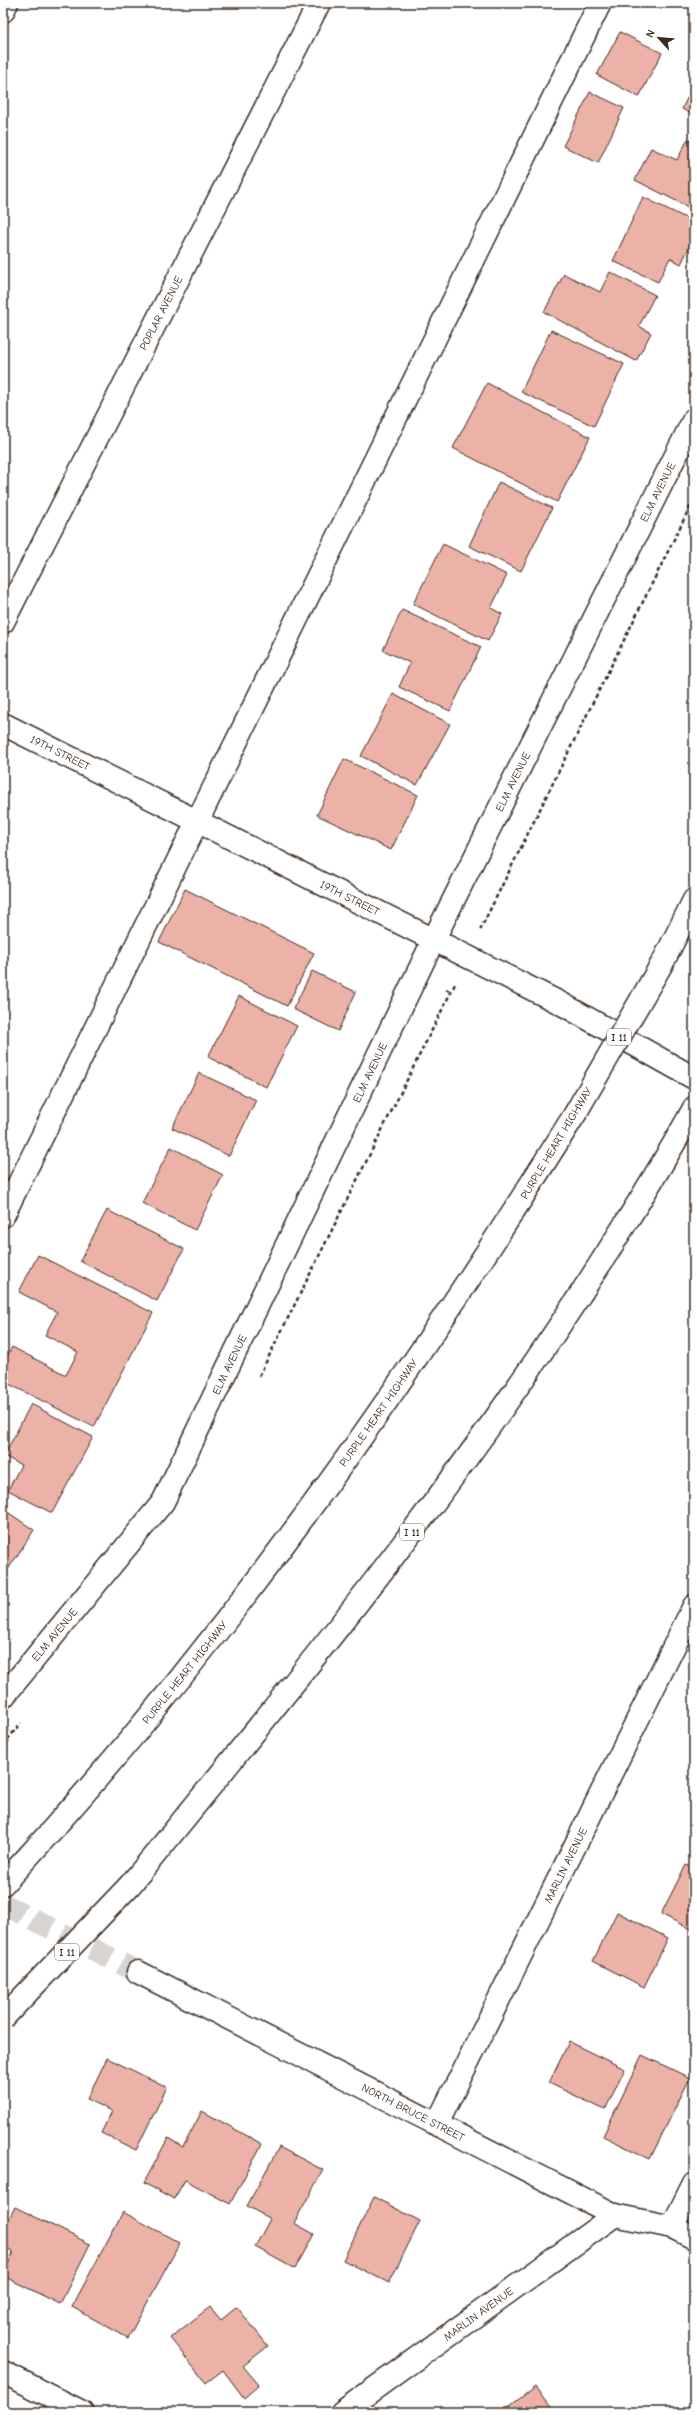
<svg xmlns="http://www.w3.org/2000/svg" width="697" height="2415" viewBox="0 0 697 2415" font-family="'Comic Neue',sans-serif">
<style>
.building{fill:#ecb2a7;stroke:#3b2a1e}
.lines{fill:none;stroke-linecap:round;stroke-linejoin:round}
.minor-tunnel{stroke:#d8d4d2;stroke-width:22;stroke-dasharray:22 11;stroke-linecap:butt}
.minor-casing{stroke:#3b2a1e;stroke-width:25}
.highway-casing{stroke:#3b2a1e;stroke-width:25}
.path{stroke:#3b2a1e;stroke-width:2.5;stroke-dasharray:4 3;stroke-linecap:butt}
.minor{stroke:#fff;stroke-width:22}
.highway{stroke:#fff;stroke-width:22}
.highway-bridge-casing{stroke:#3b2a1e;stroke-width:25;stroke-linecap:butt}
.highway-bridge{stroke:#fff;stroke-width:22}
.labels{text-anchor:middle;stroke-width:4;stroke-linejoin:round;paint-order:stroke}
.shield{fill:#fff;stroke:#766a62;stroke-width:1}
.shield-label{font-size:10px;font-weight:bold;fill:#3b2a1e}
.street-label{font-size:11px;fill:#3b2a1e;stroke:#fff}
</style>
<rect width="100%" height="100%" fill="#fff"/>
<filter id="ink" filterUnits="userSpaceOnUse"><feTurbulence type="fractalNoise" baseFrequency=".025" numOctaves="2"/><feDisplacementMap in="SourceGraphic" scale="8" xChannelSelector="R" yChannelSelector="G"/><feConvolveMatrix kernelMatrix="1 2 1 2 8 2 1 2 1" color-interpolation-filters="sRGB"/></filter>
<g filter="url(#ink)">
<g class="building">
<path d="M620 32 662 53 639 97 597 75Z"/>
<path d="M694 84V115L682 109Z"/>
<path d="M590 92 624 108 598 163 563 146Z"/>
<path d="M688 139 694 141V210L635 180 651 148 677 160Z"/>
<path d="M643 197 694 222V237L681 264 670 258 658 282 613 261Z"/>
<path d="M610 272 655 295 639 326 651 333 636 361 544 312 564 274 600 292Z"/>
<path d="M551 330 624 364 594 426 521 392Z"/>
<path d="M487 383 590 437 557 502 453 448Z"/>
<path d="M499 482 552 508 521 571 469 546Z"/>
<path d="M443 544 507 575 491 608 502 614 488 641 413 604Z"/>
<path d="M402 610 481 647 450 711 399 687 410 663 383 650Z"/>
<path d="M393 694 450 724 417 785 361 756Z"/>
<path d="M344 759 418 795 391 850 317 815Z"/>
<path d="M185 889 314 953 287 1006 159 942Z"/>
<path d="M312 971 356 992 338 1031 293 1009Z"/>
<path d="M239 996 297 1026 266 1087 208 1057Z"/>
<path d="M199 1073 256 1100 229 1156 172 1128Z"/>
<path d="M171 1147 223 1175 195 1230 142 1203Z"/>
<path d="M107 1210 184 1249 157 1301 80 1261Z"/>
<path d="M38 1255 153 1313 94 1427 3 1381V1365L12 1347 66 1375 78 1352 45 1335 57 1312 19 1292Z"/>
<path d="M31 1404 93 1437 52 1513 8 1490 21 1465 4 1456Z"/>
<path d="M3 1509 34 1530 3 1577Z"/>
<path d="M686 1865 694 1869V1931L661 1914Z"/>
<path d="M617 1912 668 1938 644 1987 593 1961Z"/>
<path d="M569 2042 625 2069 605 2110 549 2083Z"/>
<path d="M642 2055 690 2078 650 2159 603 2136Z"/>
<path d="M107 2058 167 2087 136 2150 101 2133 112 2111 87 2099Z"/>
<path d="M202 2111 262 2144 230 2204 185 2180 174 2199 144 2183 168 2138 183 2147Z"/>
<path d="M279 2147 323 2170 294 2223 314 2234 295 2269 255 2247 270 2219 247 2206Z"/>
<path d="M374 2197 420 2221 389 2283 343 2260Z"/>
<path d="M15 2207 90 2244 60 2304 3 2276 13 2252 3 2248V2231Z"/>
<path d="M123 2212 180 2243 128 2338 72 2307Z"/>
<path d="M210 2307 221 2320 237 2307 268 2346 243 2366 259 2385 244 2398 223 2370 206 2383 170 2338Z"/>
<path d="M535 2387 555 2412H508L506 2409Z"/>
</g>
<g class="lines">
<path class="minor-tunnel" d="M3 1904 138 1972"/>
<defs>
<g id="minor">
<path d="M3 11 7 3"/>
<path id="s1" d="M3 622 319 3"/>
<path id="s2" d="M3 724 562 1004 694 1078"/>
<path d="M3 1216 600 3"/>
<path id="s3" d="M3 1697 163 1502 433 941 694 419"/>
<path id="s4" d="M138 1972 615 2215 672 2227 694 2238"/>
<path id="s5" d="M437 2124 694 1606"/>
<path d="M672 2227 694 2183"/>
<path d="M3 2372 82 2412"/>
<path id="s6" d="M342 2412 615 2215"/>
</g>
<g id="highway">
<path d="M664 960 694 900"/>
<path id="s7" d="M3 1884C221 1649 405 1386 575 1114"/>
<path d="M130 1885C297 1681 465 1477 607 1253 637 1205 667 1158 694 1108"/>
</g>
</defs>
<use href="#minor" class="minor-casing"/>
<use href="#highway" class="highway-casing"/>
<g class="path">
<path d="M480 930 694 499"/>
<path d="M446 989 451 992"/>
<path d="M259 1376 455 984"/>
<path d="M3 1745 21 1723"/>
</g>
<use href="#minor" class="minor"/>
<use href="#highway" class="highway"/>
<defs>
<g id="highway-bridge">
<path d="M575 1114 664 960"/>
<path d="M3 2018 130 1885"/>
</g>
</defs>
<use href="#highway-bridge" class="highway-bridge-casing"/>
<use href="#highway-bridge" class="highway-bridge"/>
</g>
</g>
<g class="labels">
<g class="shield">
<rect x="607" y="1029" width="24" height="16" rx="3"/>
<rect x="400" y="1524" width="24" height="16" rx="3"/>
<rect x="55" y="1944" width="24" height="16" rx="3"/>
</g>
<g class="shield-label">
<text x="619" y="1041">I 11</text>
<text x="412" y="1536">I 11</text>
<text x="67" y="1956">I 11</text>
</g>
<g class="street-label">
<text dy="4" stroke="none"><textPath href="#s1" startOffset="347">POPLAR AVENUE</textPath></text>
<text dy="4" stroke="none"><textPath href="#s3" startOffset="1377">ELM AVENUE</textPath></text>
<text dy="4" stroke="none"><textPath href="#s2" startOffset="64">19TH STREET</textPath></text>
<text dy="4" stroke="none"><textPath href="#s3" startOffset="1053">ELM AVENUE</textPath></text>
<text dy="4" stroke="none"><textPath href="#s2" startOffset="388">19TH STREET</textPath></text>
<text dy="4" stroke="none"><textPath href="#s3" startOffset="729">ELM AVENUE</textPath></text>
<text transform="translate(556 1143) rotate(-59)" y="4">PURPLE HEART HIGHWAY</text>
<text dy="4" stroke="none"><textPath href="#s3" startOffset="405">ELM AVENUE</textPath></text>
<text dy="4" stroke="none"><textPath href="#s7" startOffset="603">PURPLE HEART HIGHWAY</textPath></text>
<text dy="4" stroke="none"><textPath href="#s3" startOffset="81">ELM AVENUE</textPath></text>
<text dy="4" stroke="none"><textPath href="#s7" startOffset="279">PURPLE HEART HIGHWAY</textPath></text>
<text dy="4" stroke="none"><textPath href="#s5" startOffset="289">MARLIN AVENUE</textPath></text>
<text dy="4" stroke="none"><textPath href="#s4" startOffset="309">NORTH BRUCE STREET</textPath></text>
<text dy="4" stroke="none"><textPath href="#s6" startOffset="168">MARLIN AVENUE</textPath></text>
</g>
</g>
<rect width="697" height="2415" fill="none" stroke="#fff" stroke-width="16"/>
<rect x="8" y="8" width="681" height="2399" fill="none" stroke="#3b2a1e" stroke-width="1.5" filter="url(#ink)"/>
<g transform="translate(659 38) rotate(297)" stroke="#ffffff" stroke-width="3" paint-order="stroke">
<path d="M0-3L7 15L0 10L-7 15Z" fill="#3b2a1e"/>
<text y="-6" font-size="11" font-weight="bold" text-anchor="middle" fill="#3b2a1e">N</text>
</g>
</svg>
